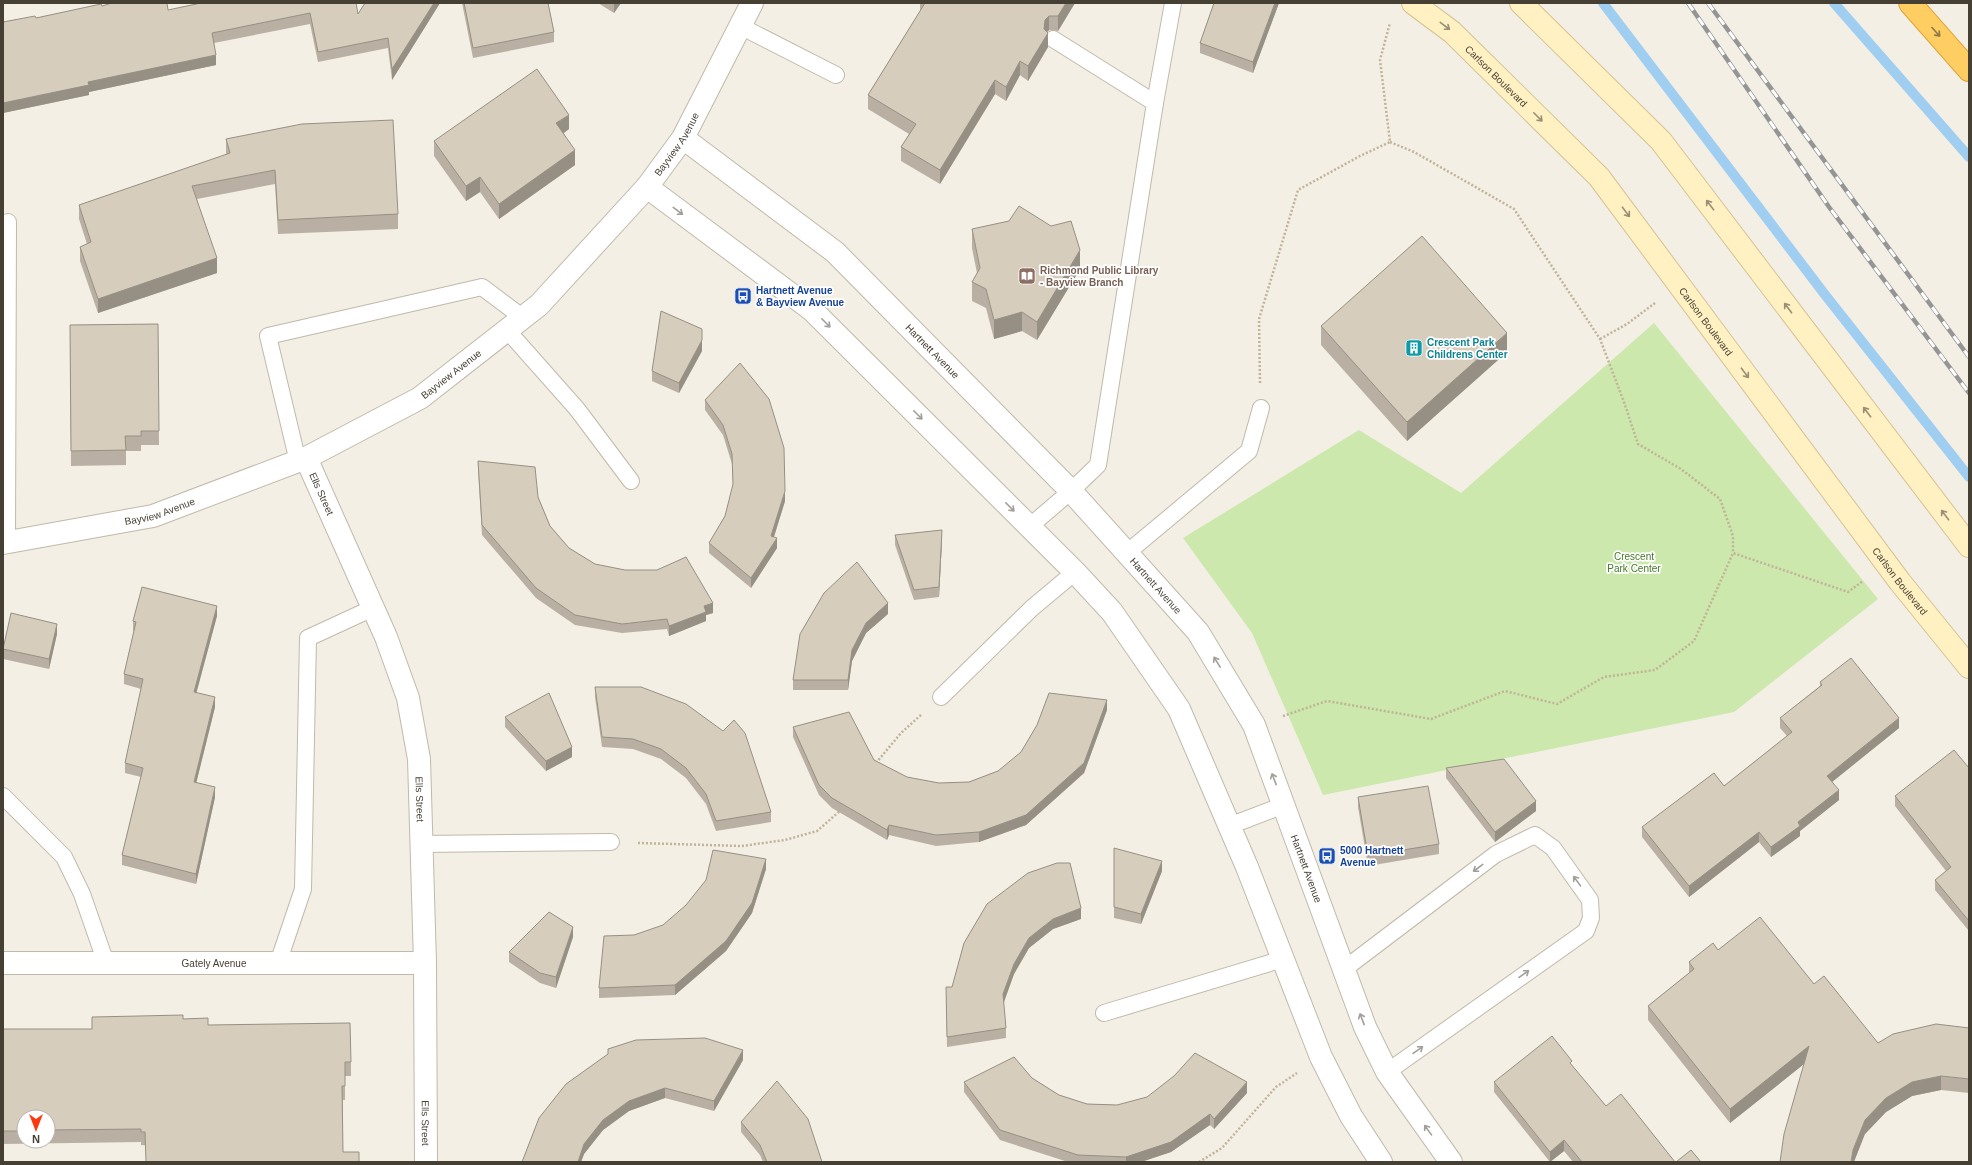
<svg xmlns="http://www.w3.org/2000/svg" width="1972" height="1165" viewBox="0 0 1972 1165" font-family="Helvetica,sans-serif">
<style>
.green{fill:#cce8ac}
.lines{fill:none;stroke-linecap:round;stroke-linejoin:round}
.stream{stroke:#9fcef1;stroke-width:10}
.service-casing{stroke:#c1b9aa;stroke-width:18}
.minor-casing{stroke:#c1b9aa;stroke-width:24}
.tertiary-casing{stroke:#c1b9aa;stroke-width:24}
.secondary-casing{stroke:#d4c393;stroke-width:24}
.motorway-casing{stroke:#dfa332;stroke-width:24}
.path{stroke:#c0b398;stroke-width:2.5;stroke-dasharray:2 2;stroke-linecap:butt}
.service{stroke:#fff;stroke-width:16}
.minor{stroke:#fff;stroke-width:22}
.tertiary{stroke:#fff;stroke-width:22}
.secondary{stroke:#fff1c2;stroke-width:22}
.motorway{stroke:#ffce63;stroke-width:22}
.rail-casing{stroke:#959595;stroke-width:4.5}
.rail{stroke:#fff;stroke-width:3;stroke-dasharray:9;stroke-linecap:butt}
.wall{fill:#b9b0a3;fill-rule:evenodd}
.shaded-wall{fill:#969084}
.building{fill:#d7cdbd;stroke:#969084}
.oneway{stroke:#998f74}
.oneway2{stroke:#8f7847}
.oneway3{stroke:#a29f9a}
.labels{text-anchor:middle;stroke-width:3.5;stroke-linejoin:round;paint-order:stroke}
.street-label{font-size:10px;fill:#453f34;stroke:#fff}
.education-label{font-size:10px;font-weight:bold;fill:#785e54;stroke:#fff;text-anchor:start}
.transit-label{font-size:10px;font-weight:bold;fill:#164399;stroke:#fff;text-anchor:start}
.culture-label{font-size:10px;font-weight:bold;fill:#0d838f;stroke:#fff;text-anchor:start}
.park-label{font-size:10px;fill:#447727;stroke:#fff}
</style>
<rect width="100%" height="100%" fill="#f3efe5"/>
<path class="green" d="M1654 323 1878 599 1734 712 1323 795 1252 633 1183 538 1359 430 1461 493Z"/>
<g class="lines">
<g class="stream">
<path d="M1603 3 1826 296 1969 477"/>
<path d="M1834 3 1969 157"/>
</g>
<defs>
<g id="service">
<path d="M740 26 836 75"/>
<path d="M1155 103 1173 3"/>
<path d="M507 330 577 409 631 481"/>
<path d="M298 462 268 336 482 287 522 317"/>
<path d="M1029 527 1071 491 1098 465 1155 103 1053 39"/>
<path d="M7 542 8 222"/>
<path d="M1128 552 1249 451 1261 408"/>
<path d="M941 697 1032 608 1075 572"/>
<path d="M3 796 64 857 82 894 106 963"/>
<path d="M1229 826 1284 805"/>
<path d="M422 844 611 842"/>
<path d="M278 963 303 889 308 638 373 608"/>
<path d="M1343 970 1496 854 1535 835 1553 848 1590 900 1591 918 1586 931 1387 1072"/>
<path d="M1104 1013 1283 959"/>
</g>
<g id="minor">
<path id="s1" d="M683 138 835 252 1071 491 1198 632 1254 725 1365 1027 1387 1072 1451 1162"/>
<path d="M647 187 812 310 1075 572 1112 612 1179 709 1247 867 1321 1057 1351 1116 1381 1162"/>
<path id="s2" d="M306 458 386 637 408 698 419 759 425 963 426 1162"/>
<path id="s3" d="M3 963H425"/>
</g>
<g id="tertiary">
<path id="s4" d="M3 543 153 516 306 458 420 398 539 305 647 187 683 138 752 3"/>
</g>
<g id="secondary">
<path id="s5" d="M1413 3 1452 32 1599 177 1900 582 1969 667"/>
<path d="M1521 3 1661 141 1969 546"/>
</g>
<path id="motorway" d="M1910 3 1969 70"/>
</defs>
<use href="#service" class="service-casing"/>
<use href="#minor" class="minor-casing"/>
<use href="#tertiary" class="tertiary-casing"/>
<use href="#secondary" class="secondary-casing"/>
<use href="#motorway" class="motorway-casing"/>
<g class="path">
<path d="M1390 142 1414 152 1514 209 1600 339 1624 402 1638 444 1681 469 1720 499 1733 536V553"/>
<path d="M1600 339 1627 324 1655 303"/>
<path d="M1260 383 1259 319 1298 190 1360 156 1390 142 1380 60 1390 23"/>
<path d="M1283 716 1327 701 1431 719 1505 691 1557 704 1604 677 1655 670 1694 641 1733 553 1848 592 1863 581"/>
<path d="M876 763 901 733 922 714"/>
<path d="M638 843 742 846 785 840 817 831 841 810"/>
<path d="M1199 1162 1222 1148 1276 1087 1297 1073"/>
</g>
<use href="#service" class="service"/>
<use href="#minor" class="minor"/>
<use href="#tertiary" class="tertiary"/>
<use href="#secondary" class="secondary"/>
<use href="#motorway" class="motorway"/>
<defs>
<g id="rail">
<path d="M1688 3 1829 207 1969 393"/>
<path d="M1708 3 1969 357"/>
</g>
</defs>
<use href="#rail" class="rail-casing"/>
<use href="#rail" class="rail"/>
</g>
<g class="wall">
<path d="M365 3H440L392 80 388 48 318 62 310 24 214 43 216 65 89 92V95L3 113V22L36 18 102 6 168 10 358 14Z"/>
<path d="M462 3H548L554 32V42L473 58Z"/>
<path d="M598 3H621L614 13Z"/>
<path d="M920 3H1075L1058 31 1049 30 1047 32 1048 47 1028 81 1020 75 1006 101 995 94 940 184 901 161V147L909 134 868 109V95L920 11Z"/>
<path d="M1214 3H1279L1253 73 1200 53V43Z"/>
<path d="M569 129 564 133 575 165 499 219 480 192 466 201 434 156V141Z"/>
<path d="M226 139 398 214V229L278 234 275 184 197 199 217 273 98 313 80 261V247L87 244 79 219V205L226 155Z"/>
<path d="M972 229 1080 269 1037 340 1022 331 994 339 986 308 972 301V282L977 273 972 248Z"/>
<path d="M158 324 159 445H141V451H126V465L71 466 70 325Z"/>
<path d="M1321 326 1507 352 1407 441 1321 345Z"/>
<path d="M702 351 679 393 652 381V371Z"/>
<path d="M705 400 785 501 774 537 777 548 751 588 709 553V543L725 516 733 485 732 464 723 435 705 410Z"/>
<path d="M478 461 538 497 550 526 569 548 595 564 713 613 706 615V621L669 636 667 629 622 633 575 625 536 598 482 535 478 470Z"/>
<path d="M895 535 942 540 939 597 914 600 895 545Z"/>
<path d="M888 614 866 633 852 661 848 690H793V680Z"/>
<path d="M217 616 196 692 215 707 196 783 215 797 196 884 122 865V855L141 777 125 773V763L141 689 124 684V674L134 631H133V621Z"/>
<path d="M57 634 49 669 3 659V649Z"/>
<path d="M1820 682 1899 728 1832 782 1839 800 1800 831V836L1771 857 1759 842 1689 897 1642 837V827L1724 786 1787 736 1780 728V718L1820 686Z"/>
<path d="M595 687 771 812V822L716 831 706 804 686 778 661 759 633 749 602 747 595 697Z"/>
<path d="M1107 710 1084 773 1026 825 979 842 936 846 889 835 887 840 832 808 819 795 793 737V727L874 760 907 777 939 783 969 782 998 771Z"/>
<path d="M505 717 572 757 546 771 505 727Z"/>
<path d="M1446 768 1536 811 1495 842 1446 778Z"/>
<path d="M1969 768V931L1935 890V880L1946 871 1895 806V796Z"/>
<path d="M1358 797 1439 844V854L1368 866 1358 807Z"/>
<path d="M1114 848 1162 871 1141 924 1114 918Z"/>
<path d="M766 869 752 913 726 951 675 995 599 998V988L663 925Z"/>
<path d="M1081 919 1053 929 1029 948 1014 974 1003 1003 1006 1028V1038L947 1047 946 987H952L964 943Z"/>
<path d="M573 937 556 988 540 983 509 962V952Z"/>
<path d="M1718 950 1814 984 1878 1043 1969 1028V1093L1941 1090 1912 1096 1886 1112 1865 1134 1804 1064 1730 1123 1648 1020V1006L1689 973V962Z"/>
<path d="M183 1019 351 1062V1076H345V1100H343V1152L359 1162 141 1145V1142L3 1144V1029H92ZM24 1117H48V1141H24Z"/>
<path d="M743 1060 714 1111 665 1098 629 1111 603 1130 584 1154 581 1162H522L539 1118Z"/>
<path d="M1572 1066 1606 1106 1675 1162H1573L1564 1151 1550 1162 1494 1092V1082Z"/>
<path d="M1032 1078 1059 1095 1087 1104 1117 1105 1247 1093 1214 1129 1210 1125 1171 1152 1141 1162H1068L1000 1140 964 1092V1082Z"/>
<path d="M741 1122 822 1162H763L760 1155 741 1132Z"/>
</g>
<g class="shaded-wall">
<path d="M434 3H440L392 80V69Z"/>
<path d="M614 3H621L614 13Z"/>
<path d="M1066 3H1075L1058 31V16Z"/>
<path d="M1275 3H1279L1253 73V62Z"/>
<path d="M1049 16V30L1045 34 1048 33V47L1028 81V66L1045 20Z"/>
<path d="M216 55V65L89 92V95L3 113V103L88 82Z"/>
<path d="M1020 61V75L1006 101V87Z"/>
<path d="M995 80V94L940 184V170Z"/>
<path d="M569 115V129L556 138V123Z"/>
<path d="M575 150V165L499 219V204Z"/>
<path d="M480 177V192L466 201V186Z"/>
<path d="M1080 250V269L1037 340V322Z"/>
<path d="M217 258V273L98 313V299Z"/>
<path d="M1022 312V331L994 339V320Z"/>
<path d="M1507 333V352L1407 441V422Z"/>
<path d="M702 340V351L679 393V383Z"/>
<path d="M785 491V501L771 546V536Z"/>
<path d="M942 530V540L939 597V587Z"/>
<path d="M777 538V548L751 588V578Z"/>
<path d="M713 603V613L706 615V621L669 636V626L704 606Z"/>
<path d="M888 603V614L866 633 852 661 848 690V680L852 650 866 623Z"/>
<path d="M217 606V616L194 702V692Z"/>
<path d="M57 624V634L49 669V659Z"/>
<path d="M215 697V707L194 792V782Z"/>
<path d="M1107 700V710L1084 773 1026 825 979 842V832Z"/>
<path d="M1899 718V728L1827 786V776Z"/>
<path d="M572 747V757L546 771V761Z"/>
<path d="M215 787V797L196 884V874Z"/>
<path d="M1839 790V800L1800 831V836L1771 857V847L1798 822Z"/>
<path d="M1536 801V811L1495 842V832Z"/>
<path d="M889 825V835L887 840V830Z"/>
<path d="M1759 832V842L1689 897V886Z"/>
<path d="M766 859V869L752 913 726 951 675 995V985Z"/>
<path d="M1162 861V871L1141 924V914Z"/>
<path d="M1081 908V919L1053 929 1029 948 1014 974 1003 1005V994L1014 964 1029 938 1053 919Z"/>
<path d="M573 927V937L556 988V977Z"/>
<path d="M1809 1046V1060L1730 1123V1109Z"/>
<path d="M743 1050V1060L714 1111V1101Z"/>
<path d="M1941 1076V1090L1912 1096 1886 1112 1865 1134 1854 1162H1851L1853 1150 1865 1120 1886 1098 1912 1082Z"/>
<path d="M1247 1082V1093L1214 1129V1119Z"/>
<path d="M665 1088V1098L629 1111 603 1130 584 1154 581 1162H578L584 1144 603 1120 629 1101Z"/>
<path d="M1210 1114V1125L1171 1152 1141 1162H1126V1157Z"/>
<path d="M1564 1140V1151L1550 1162V1152Z"/>
</g>
<g class="building">
<path d="M112 3H167L168 10 201 3H356L358 14 365 3H434L392 69 388 38 318 52 310 13 212 33 216 55 88 82 89 85 3 103V22L35 16 36 18 101 4 102 6Z"/>
<path d="M464 3H548L554 32 473 48Z"/>
<path d="M925 3H1066L1058 16H1049L1045 20 1044 29 1048 33 1028 66 1020 61 1006 87 995 80 940 170 901 147 916 124 868 95Z"/>
<path d="M1214 3H1275L1253 62 1200 43Z"/>
<path d="M537 69 569 115 556 123 575 150 499 204 480 177 466 186 434 141Z"/>
<path d="M393 120 398 214 278 220 275 170 192 186 217 258 98 299 80 247 91 242 79 205 230 153 226 139 302 124Z"/>
<path d="M1019 206 1051 226 1071 221 1080 250 1037 322 1022 312 994 320 986 289 972 282 980 268 972 229 1009 221Z"/>
<path d="M1422 236 1507 333 1407 422 1321 326Z"/>
<path d="M661 311 702 329V340L679 383 652 371Z"/>
<path d="M158 324 159 431H141V436H125L126 450 71 451 70 325Z"/>
<path d="M740 363 769 399 784 448 785 491 771 536 777 538 751 578 709 543 725 516 733 484 732 454 723 425 705 400Z"/>
<path d="M478 461 535 467 538 497 550 526 569 548 595 564 625 570H657L686 557 713 603 704 606 706 612 669 626 667 619 622 624 575 615 536 588 482 525Z"/>
<path d="M942 530 939 587 914 590 895 535Z"/>
<path d="M857 562 888 603 866 623 852 650 848 680H793L800 634 824 593Z"/>
<path d="M142 587 217 606 194 692 215 697 194 782 215 787 196 874 122 855 143 768 125 763 143 679 124 674 136 622 133 621Z"/>
<path d="M11 613 57 624 49 659 3 649Z"/>
<path d="M1851 658 1899 718 1827 776 1839 790 1798 822 1800 826 1771 847 1759 832 1689 886 1642 827 1714 773 1724 786 1792 732 1780 718 1822 685 1820 682Z"/>
<path d="M595 687H641L686 704 723 731 734 720 745 733 771 812 716 821 706 794 686 768 661 749 633 739 602 737Z"/>
<path d="M549 693 572 747 546 761 505 717Z"/>
<path d="M1049 693 1107 700 1084 763 1026 815 979 832 936 835 889 825 887 830 832 798 819 785 793 727 849 712 874 760 907 777 939 783 969 782 998 771 1021 752 1037 725Z"/>
<path d="M1954 750 1969 768V921L1935 880 1951 867 1895 796Z"/>
<path d="M1504 759 1536 801 1495 832 1446 768Z"/>
<path d="M1428 786 1439 844 1368 856 1358 797Z"/>
<path d="M1114 848 1162 861 1141 914 1114 907Z"/>
<path d="M713 850 766 859 752 903 726 941 675 985 599 988 604 936 634 935 663 925 686 905 706 880Z"/>
<path d="M1057 863H1070L1081 908 1053 919 1029 938 1014 964 1003 994 1006 1028 947 1037 946 987H952L964 943 987 904 1028 873Z"/>
<path d="M549 912 573 927 556 977 540 973 509 952Z"/>
<path d="M1760 917 1814 984 1824 976 1878 1043 1893 1034 1936 1024 1969 1028V1079L1941 1076 1912 1082 1886 1098 1865 1120 1853 1150 1851 1162H1780L1784 1134 1809 1046 1730 1109 1648 1006 1694 969 1689 962 1713 943 1718 950Z"/>
<path d="M183 1015V1019L208 1018V1025L350 1023 351 1062H345V1086H342L343 1152H359V1162H146L145 1132H141V1129L48 1130V1117H24V1131H3V1029H92V1017L139 1016Z"/>
<path d="M1552 1036 1572 1061 1570 1063 1606 1106 1621 1094 1675 1162H1582L1564 1140 1550 1152 1494 1082Z"/>
<path d="M705 1038 743 1050 714 1101 665 1088 629 1101 603 1120 584 1144 578 1162H522L539 1118 566 1084 608 1054V1049L636 1040Z"/>
<path d="M1195 1053 1247 1082 1214 1119 1210 1114 1171 1142 1126 1157 1078 1155 1000 1130 964 1082 1014 1057 1032 1078 1059 1095 1087 1104 1117 1105 1147 1097 1174 1076Z"/>
<path d="M777 1081 808 1119 822 1162H767L760 1145 741 1122Z"/>
<path d="M1691 1150 1701 1162H1676Z"/>
</g>
<defs><path id="oneway-shaft" d="M-6 0H5M1.5-3L5.5 0L1.5 3" fill="none" stroke-width="1.6" stroke-linecap="round" stroke-linejoin="round"/></defs>
<g class="oneway">
<use href="#oneway-shaft" transform="translate(1445 26) rotate(37)"/>
<use href="#oneway-shaft" transform="translate(1538 117) rotate(45)"/>
<use href="#oneway-shaft" transform="translate(1710 205) rotate(-127)"/>
<use href="#oneway-shaft" transform="translate(1626 212) rotate(53)"/>
<use href="#oneway-shaft" transform="translate(1788 308) rotate(-127)"/>
<use href="#oneway-shaft" transform="translate(1745 373) rotate(53)"/>
<use href="#oneway-shaft" transform="translate(1867 412) rotate(-127)"/>
<use href="#oneway-shaft" transform="translate(1945 515) rotate(-127)"/>
</g>
<use class="oneway2" href="#oneway-shaft" transform="translate(1936 32) rotate(48)"/>
<g class="oneway3">
<use href="#oneway-shaft" transform="translate(678 211) rotate(37)"/>
<use href="#oneway-shaft" transform="translate(826 323) rotate(45)"/>
<use href="#oneway-shaft" transform="translate(918 415) rotate(45)"/>
<use href="#oneway-shaft" transform="translate(1010 507) rotate(45)"/>
<use href="#oneway-shaft" transform="translate(1217 662) rotate(-122)"/>
<use href="#oneway-shaft" transform="translate(1274 779) rotate(-111)"/>
<use href="#oneway-shaft" transform="translate(1478 868) rotate(143)"/>
<use href="#oneway-shaft" transform="translate(1577 881) rotate(-126)"/>
<use href="#oneway-shaft" transform="translate(1524 974) rotate(-35)"/>
<use href="#oneway-shaft" transform="translate(1362 1019) rotate(-111)"/>
<use href="#oneway-shaft" transform="translate(1418 1050) rotate(-35)"/>
<use href="#oneway-shaft" transform="translate(1428 1130) rotate(-126)"/>
</g>
<defs>
<symbol id="library-square" viewBox="-11 -11 22 22"><rect x="-9" y="-9" width="18" height="18" rx="4" fill="#8d6e63" stroke="#fff"/><path d="M-6-4Q-3-5.5-.7-3.5V5Q-3 3-6 4ZM6-4Q3-5.5 .7-3.5V5Q3 3 6 4Z" fill="#fff"/></symbol>
<symbol id="bus-square" viewBox="-11 -11 22 22"><rect x="-9" y="-9" width="18" height="18" rx="4" fill="#1a4fb4" stroke="#fff"/><path d="M-5-6H5V4H4V6H2V4H-2V6H-4V4H-5ZM-3.5-4V0h7V-4ZM-3.5 1.2v1.5H-2V1.2ZM2 1.2v1.5H3.5V1.2Z" fill="#fff"/></symbol>
<symbol id="building-square" viewBox="-11 -11 22 22"><rect x="-9" y="-9" width="18" height="18" rx="4" fill="#0f9aa8" stroke="#fff"/><path d="M-4-6H4V6H1V3H-1V6H-4ZM-2.5-4.3h1.7v1.8h-1.7ZM.8-4.3h1.7v1.8H.8ZM-2.5-1h1.7V.8h-1.7ZM.8-1h1.7V.8H.8Z" fill="#fff"/></symbol>
</defs>
<g fill-rule="evenodd">
<use href="#library-square" x="1017" y="266" width="20" height="20"/>
<use href="#bus-square" x="733" y="286" width="20" height="20"/>
<use href="#building-square" x="1404" y="338" width="20" height="20"/>
<use href="#bus-square" x="1317" y="846" width="20" height="20"/>
</g>
<g class="labels">
<g class="street-label">
<text dy="4" stroke="none"><textPath href="#s5" startOffset="111">Carlson Boulevard</textPath></text>
<text dy="4" stroke="none"><textPath href="#s4" startOffset="808">Bayview Avenue</textPath></text>
<text dy="4" stroke="none"><textPath href="#s5" startOffset="435">Carlson Boulevard</textPath></text>
<text dy="4" stroke="none"><textPath href="#s1" startOffset="329">Hartnett Avenue</textPath></text>
<text dy="4" stroke="none"><textPath href="#s4" startOffset="484">Bayview Avenue</textPath></text>
<text dy="4" stroke="none"><textPath href="#s2" startOffset="39">Ells Street</textPath></text>
<text dy="4" stroke="none"><textPath href="#s4" startOffset="160">Bayview Avenue</textPath></text>
<text dy="4" stroke="none"><textPath href="#s5" startOffset="759">Carlson Boulevard</textPath></text>
<text dy="4" stroke="none"><textPath href="#s1" startOffset="653">Hartnett Avenue</textPath></text>
<text dy="4" stroke="none"><textPath href="#s2" startOffset="363">Ells Street</textPath></text>
<text dy="4" stroke="none"><textPath href="#s1" startOffset="977">Hartnett Avenue</textPath></text>
<text dy="4" stroke="none"><textPath href="#s3" startOffset="211">Gately Avenue</textPath></text>
<text dy="4" stroke="none"><textPath href="#s2" startOffset="687">Ells Street</textPath></text>
</g>
<g class="education-label">
<text x="1040" y="274">Richmond Public Library<tspan x="1040" dy="12">- Bayview Branch</tspan></text>
</g>
<g class="transit-label">
<text x="756" y="294">Hartnett Avenue<tspan x="756" dy="12">&amp; Bayview Avenue</tspan></text>
<text x="1340" y="854">5000 Hartnett<tspan x="1340" dy="12">Avenue</tspan></text>
</g>
<g class="culture-label">
<text x="1427" y="346">Crescent Park<tspan x="1427" dy="12">Childrens Center</tspan></text>
</g>
<g class="park-label">
<text x="1634" y="560">Crescent<tspan x="1634" dy="12">Park Center</tspan></text>
</g>
</g>
<rect width="1972" height="1165" fill="none" stroke="#453f34" stroke-width="8"/>
<g transform="translate(36 1129) rotate(180)"><circle r="19" fill="#ffffff" stroke="#b5b2ae"/>
<path d="M0-3L7 15L0 10L-7 15Z" fill="#fd3911"/>
<text y="-6" font-size="11" font-weight="bold" text-anchor="middle" fill="#453f34">N</text>
</g>
</svg>
